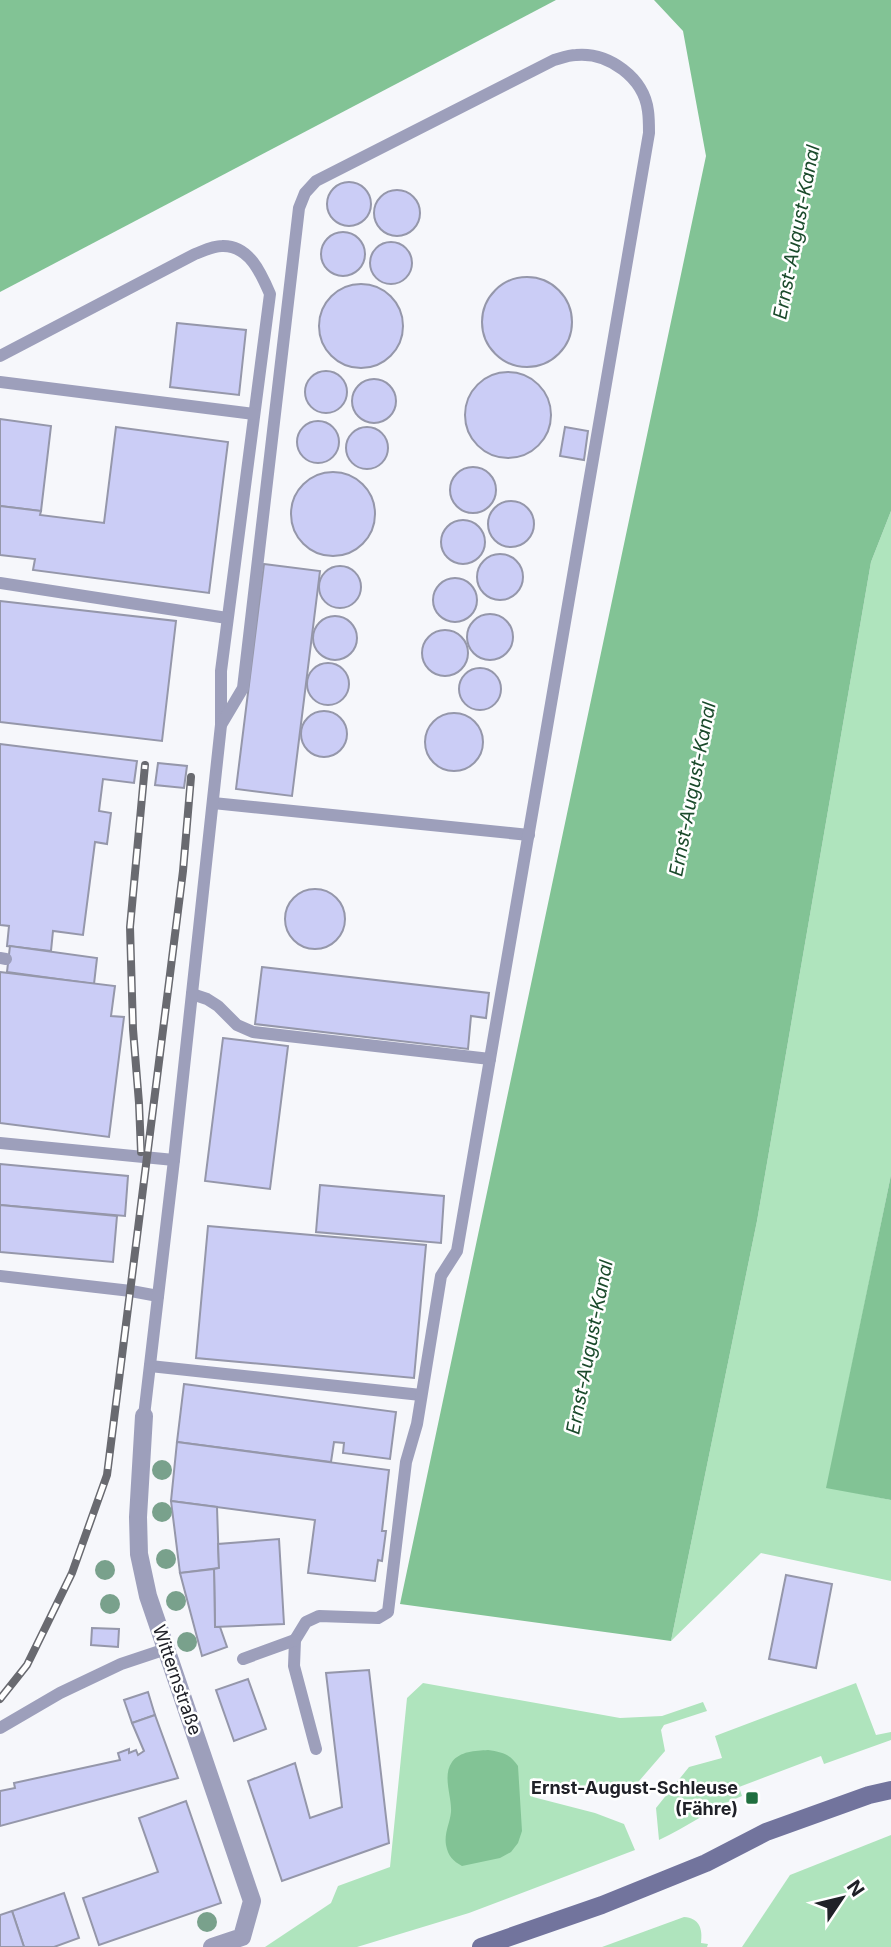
<svg xmlns="http://www.w3.org/2000/svg" width="891" height="1947" viewBox="0 0 891 1947" font-family="Inter,sans-serif">
<style>
.green{fill:#afe4bd}
.water{fill:#82c395}
.building{fill:#cbcdf6;stroke:#9597aa;stroke-width:2}
.lines{fill:none;stroke-linecap:round;stroke-linejoin:round}
.lane{stroke:#9d9fbb;stroke-width:12}
.street{stroke:#9d9fbb;stroke-width:18}
.secondary{stroke:#72749d;stroke-width:18}
.rail-casing{stroke:#696a70;stroke-width:8}
.rail{stroke:#fff;stroke-width:5;stroke-dasharray:16;stroke-linecap:butt}
.tree{fill:#79a18c}
.poi-dot{fill:#206f3f;stroke:#fff;stroke-width:2.5}
.labels{text-anchor:middle;stroke-width:5;stroke-linejoin:round;paint-order:stroke}
.street-label{font-size:18px;fill:#202128;stroke:#fff}
.poi-label{font-size:18px;font-weight:bold;fill:#202128;stroke:#fff;text-anchor:end}
.water-label{font-size:19px;font-style:italic;fill:#1a4a2b;stroke:#fff}
</style>
<rect width="100%" height="100%" fill="#f6f7fb"/>
<g class="green">
<path d="M891 511V1175L827 1487 891 1500V1581L761 1553 671 1641 757 1221 871 562Z"/>
<path d="M423 1683 620 1718 662 1716 703 1702 707 1711 664 1725 661 1730 665 1751 633 1788 595 1793 533 1778V1797L595 1813 624 1824 635 1850 469 1913 357 1947H265L331 1903 338 1886 390 1867 407 1698Z"/>
<path d="M856 1683 876 1735 891 1732V1740L824 1764 821 1756 739 1787 742 1796C711 1808 688 1827 659 1840L656 1808 689 1767 722 1758 715 1736Z"/>
<path d="M891 1835V1947H742L790 1875Z"/>
<path d="M684 1917C699 1918 703 1928 701 1943L708 1944 707 1947H602Z"/>
</g>
<g class="water">
<path d="M0 0H556L0 292Z"/>
<path d="M654 0H891V511L871 562 757 1221 671 1641 400 1604 706 156 683 31Z"/>
<path d="M891 1175V1500L826 1488Z"/>
<path d="M488 1750C502 1752 510 1754 518 1766L522 1831 518 1843 511 1852 500 1858 462 1866C453 1861 448 1856 446 1845 444 1833 450 1823 451 1812 452 1796 442 1776 452 1762 460 1751 475 1751 488 1750Z"/>
</g>
<g class="building">
<circle cx="349" cy="204" r="22"/>
<circle cx="397" cy="213" r="23"/>
<circle cx="343" cy="254" r="22"/>
<circle cx="391" cy="263" r="21"/>
<circle cx="527" cy="322" r="45"/>
<circle cx="361" cy="326" r="42"/>
<path d="M177 323 246 330 239 395 170 387Z"/>
<circle cx="326" cy="392" r="21"/>
<circle cx="508" cy="415" r="43"/>
<circle cx="374" cy="401" r="22"/>
<path d="M0 419 51 426 41 511 0 506Z"/>
<circle cx="318" cy="442" r="21"/>
<circle cx="367" cy="448" r="21"/>
<path d="M116 427 228 442 209 593 33 570 35 559 0 555V506L41 511 40 515 104 523Z"/>
<path d="M565 427 588 431 584 460 560 456Z"/>
<circle cx="473" cy="490" r="23"/>
<circle cx="333" cy="514" r="42"/>
<circle cx="511" cy="524" r="23"/>
<circle cx="463" cy="542" r="22"/>
<circle cx="500" cy="577" r="23"/>
<path d="M264 564 320 571 292 796 236 789Z"/>
<circle cx="340" cy="587" r="21"/>
<circle cx="455" cy="600" r="22"/>
<path d="M0 601 176 621 162 741 0 722Z"/>
<circle cx="490" cy="637" r="23"/>
<circle cx="335" cy="638" r="22"/>
<circle cx="445" cy="653" r="23"/>
<circle cx="328" cy="684" r="21"/>
<circle cx="480" cy="689" r="21"/>
<circle cx="324" cy="734" r="23"/>
<circle cx="454" cy="742" r="29"/>
<path d="M0 744 137 761 134 783 103 779 99 811 111 813 107 844 95 842 83 935 53 931 51 951 7 946 9 926 0 925Z"/>
<path d="M158 763 187 766 184 788 155 785Z"/>
<circle cx="315" cy="919" r="30"/>
<path d="M10 946 97 958 94 984 7 972Z"/>
<path d="M262 967 489 993 486 1018 471 1016 468 1049 255 1024Z"/>
<path d="M0 972 115 986 111 1016 124 1017 109 1137 0 1123Z"/>
<path d="M223 1038 288 1046 270 1189 205 1181Z"/>
<path d="M0 1164 128 1176 125 1216 0 1205Z"/>
<path d="M320 1185 444 1196 441 1243 316 1232Z"/>
<path d="M0 1205 117 1216 113 1262 0 1252Z"/>
<path d="M208 1226 426 1245 414 1378 196 1358Z"/>
<path d="M184 1384 396 1412 390 1459 343 1453 344 1443 334 1442 331 1462 177 1442Z"/>
<path d="M177 1442 389 1470 382 1531H386L382 1561 378 1560 375 1581 308 1573 315 1520 171 1501Z"/>
<path d="M171 1501 217 1507 219 1568 180 1573Z"/>
<path d="M279 1539 284 1624 215 1627 214 1569 219 1568 218 1544Z"/>
<path d="M214 1569 215 1627H220L227 1647 202 1656 180 1573Z"/>
<path d="M786 1575 832 1584 816 1668 769 1659Z"/>
<path d="M92 1628 119 1629 118 1647 91 1645Z"/>
<path d="M369 1670 389 1843 282 1881 248 1781 295 1763 310 1818 342 1807 326 1673Z"/>
<path d="M248 1679 266 1729 234 1741 216 1690Z"/>
<path d="M148 1692 155 1715 132 1723 124 1700Z"/>
<path d="M155 1715 178 1778 0 1826V1791L15 1788 14 1783 120 1760 118 1753 129 1749V1753L136 1750 138 1755 144 1751 132 1723Z"/>
<path d="M186 1801 221 1903 99 1945 83 1898 158 1872 139 1818Z"/>
<path d="M64 1893 79 1938 54 1947H24L12 1911Z"/>
<path d="M12 1911 24 1947H0V1915Z"/>
</g>
<g class="lines">
<g class="lane">
<path d="M0 356 195 254C203 251 213 246 222 246 249 245 261 273 270 294L221 671V725"/>
<path d="M0 382 254 414"/>
<path d="M0 583 227 618"/>
<path d="M213 803 529 835"/>
<path d="M0 958 6 959"/>
<path d="M192 994 207 999 218 1006 237 1025 253 1032 490 1059"/>
<path d="M0 1143 174 1160"/>
<path d="M0 1276 131 1291 158 1296"/>
<path d="M150 1366 421 1395"/>
<path d="M144 1416 174 1160 221 725 243 688 299 208 305 193 316 181 554 60C561 58 569 55 576 55 609 52 644 78 648 111 649 118 649 126 649 133L457 1251 441 1276 417 1424 406 1462 388 1612 378 1618 319 1616 306 1622 295 1640 294 1666 316 1749"/>
<path d="M243 1659 295 1640"/>
<path d="M0 1728 60 1693 121 1664 166 1649"/>
</g>
<path class="street" d="M144 1416 138 1517 139 1554 148 1596 252 1901 242 1937 212 1947"/>
<path class="secondary" d="M481 1947 602 1905 706 1863 766 1832 869 1795 891 1790"/>
<defs>
<g id="rail">
<path d="M141 1152 139 1103 133 1029 130 927 145 765"/>
<path d="M0 1699 27 1665 72 1573 107 1475 183 871 191 777"/>
</g>
</defs>
<use href="#rail" class="rail-casing"/>
<use href="#rail" class="rail"/>
</g>
<g class="tree">
<circle cx="162" cy="1470" r="10"/>
<circle cx="162" cy="1512" r="10"/>
<circle cx="166" cy="1559" r="10"/>
<circle cx="105" cy="1570" r="10"/>
<circle cx="176" cy="1601" r="10"/>
<circle cx="110" cy="1604" r="10"/>
<circle cx="187" cy="1642" r="10"/>
<circle cx="207" cy="1922" r="10"/>
</g>
<rect class="poi-dot" x="745" y="1791" width="14" height="14" rx="3.5"/>
<g class="labels">
<g class="street-label">
<text transform="translate(177 1680) rotate(71)" y="6">Witternstraße</text>
</g>
<g class="poi-label">
<text x="738" y="1794">Ernst-August-Schleuse<tspan x="738" dy="21">(Fähre)</tspan></text>
</g>
<g class="water-label">
<text transform="translate(796 232) rotate(-79)" y="7">Ernst-August-Kanal</text>
<text transform="translate(692 789) rotate(-79)" y="7">Ernst-August-Kanal</text>
<text transform="translate(589 1347) rotate(-79)" y="7">Ernst-August-Kanal</text>
</g>
</g>
<g transform="translate(842 1898) rotate(55)" stroke="#ffffff" stroke-width="5" paint-order="stroke">
<path d="M0-5L12 26L0 18L-12 26Z" fill="#202128"/>
<text y="-10" font-size="19" font-weight="bold" text-anchor="middle" fill="#202128">N</text>
</g>
</svg>
